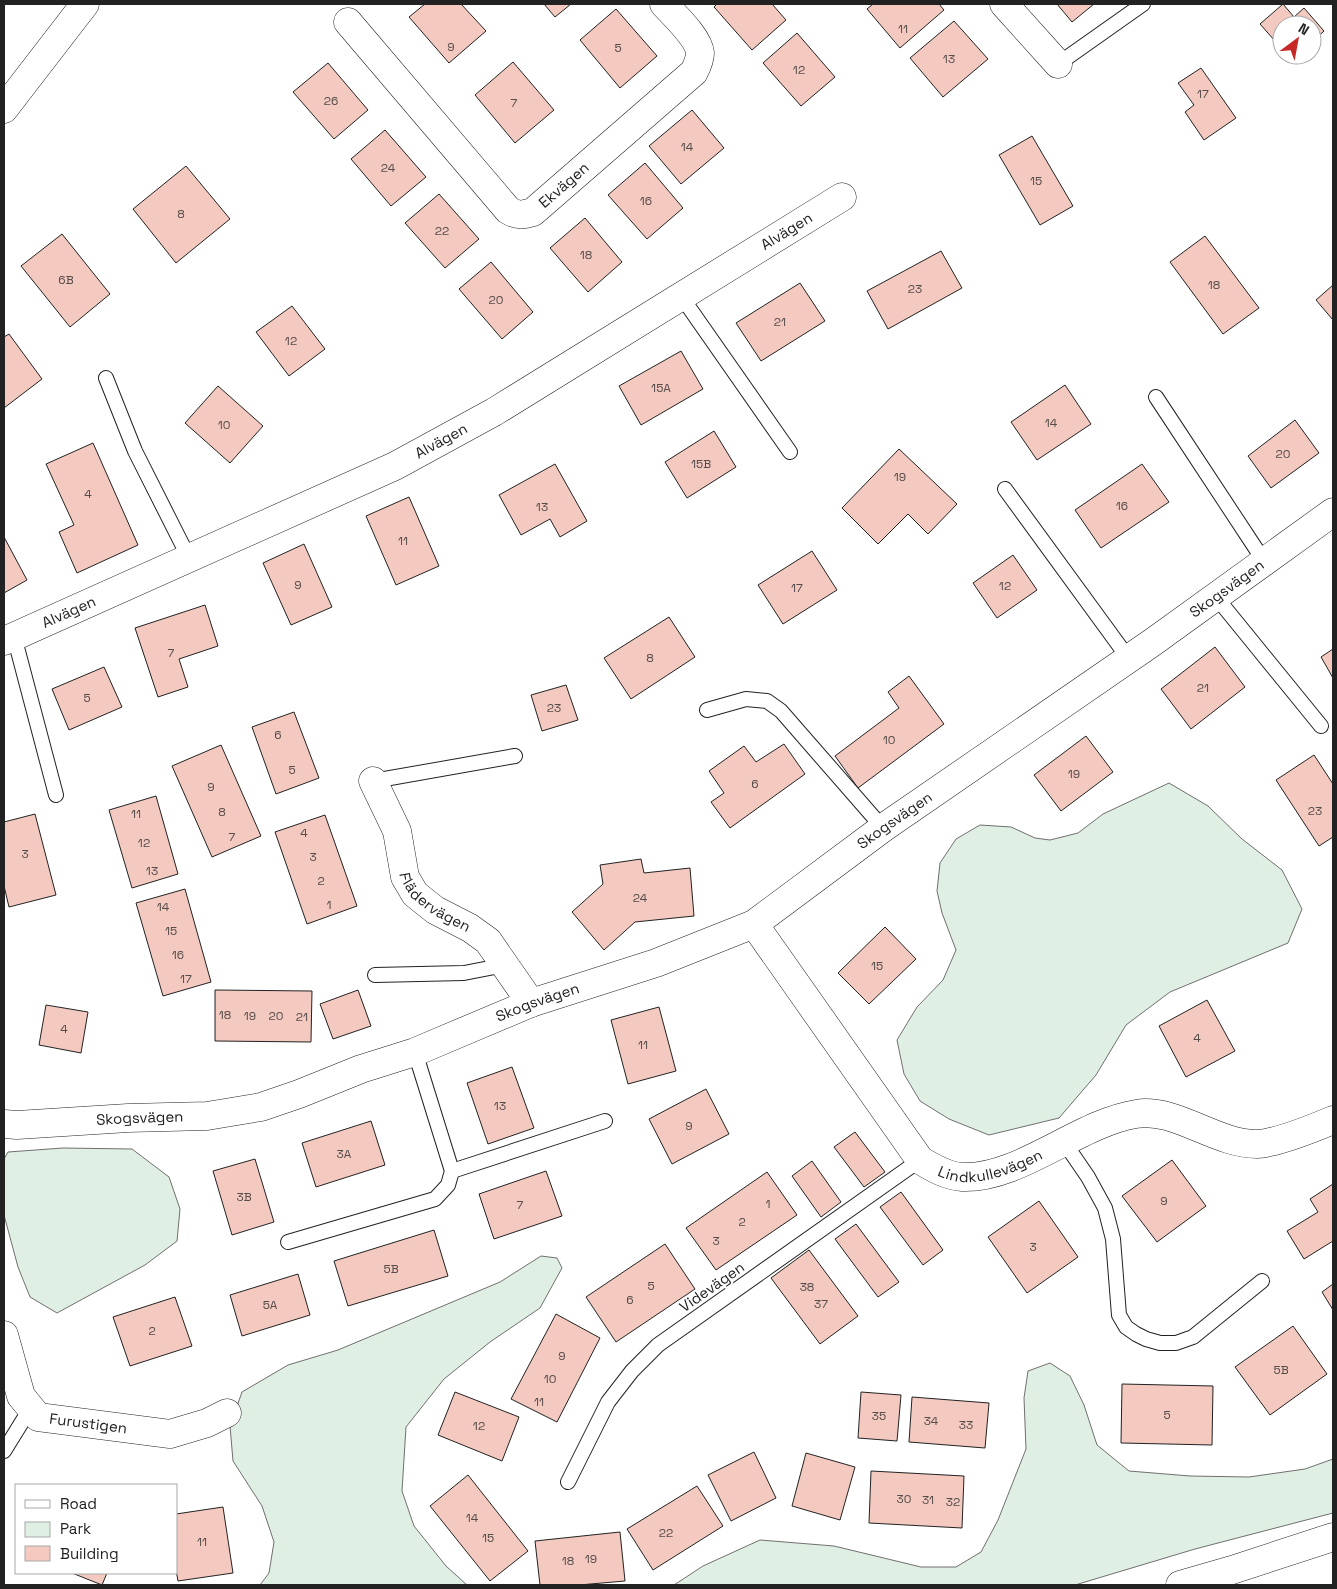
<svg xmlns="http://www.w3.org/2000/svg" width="1337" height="1589" viewBox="0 0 1337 1589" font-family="'Space Grotesk',sans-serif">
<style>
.green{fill:#e0efe3;stroke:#6f6f6f}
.building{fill:#f3c9c0;stroke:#222}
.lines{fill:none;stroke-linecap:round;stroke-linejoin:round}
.lane-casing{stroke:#222;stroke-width:16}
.street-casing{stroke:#222;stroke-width:29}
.lane{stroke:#fff;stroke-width:14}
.street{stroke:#fff;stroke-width:28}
.labels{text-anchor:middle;stroke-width:4;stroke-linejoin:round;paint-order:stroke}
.number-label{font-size:12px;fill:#564c4a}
.street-label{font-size:15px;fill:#222;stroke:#fff}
</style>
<rect width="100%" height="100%" fill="#fff"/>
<g class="green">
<path d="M1169 783 1208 806 1242 839 1282 870 1302 909 1288 943 1170 992 1126 1025 1096 1075 1059 1118 989 1135 949 1119 920 1101 904 1074 897 1040 917 1007 943 980 956 950 942 913 937 891 940 863 956 839 980 825 1011 827 1035 838 1050 840 1078 833 1103 814Z"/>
<path d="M63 1148 132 1149 169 1177 180 1209 177 1241 145 1265 57 1313 30 1297 18 1267 4 1215V1159L8 1152Z"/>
<path d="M541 1256 557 1258 562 1268 540 1308 490 1342 444 1379 406 1427 402 1491 414 1526 446 1566 467 1585H260L269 1573 274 1542 262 1506 233 1461 230 1426 242 1392 288 1365 338 1350 500 1282Z"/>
<path d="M1050 1363 1070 1376 1084 1405 1097 1445 1129 1471 1190 1476 1249 1477 1305 1469 1333 1459V1513L1195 1549 1075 1585H674L703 1566 760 1540 834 1546 921 1567H956L981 1552 998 1520 1026 1449 1024 1398 1028 1371Z"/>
</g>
<g class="building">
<path d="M425 4H461L486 31 449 63 409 17Z"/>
<path d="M544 4H571L555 17Z"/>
<path d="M717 4H772L786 20 752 50 714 7Z"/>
<path d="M873 4H939L944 10 900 48 867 9Z"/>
<path d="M1057 4H1094L1072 22Z"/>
<path d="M1283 4 1294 17 1304 8 1324 31 1312 42V25H1282V49L1260 24Z"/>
<path d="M616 9 657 56 620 88 580 40Z"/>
<path d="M954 21 988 59 943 97 910 58Z"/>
<path d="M797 33 835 77 801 106 763 63Z"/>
<path d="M1287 55H1297L1291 60Z"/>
<path d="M513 62 554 110 515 143 475 95Z"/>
<path d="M328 63 368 110 334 139 293 92Z"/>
<path d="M1201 68 1236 118 1204 140 1185 112 1194 105 1178 83Z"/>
<path d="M692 110 724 148 681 184 649 146Z"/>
<path d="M385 130 426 177 391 206 351 159Z"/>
<path d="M1032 136 1073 206 1040 225 999 155Z"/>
<path d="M645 163 683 208 647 239 608 195Z"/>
<path d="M186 166 230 219 176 263 133 209Z"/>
<path d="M439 194 479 239 445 268 405 223Z"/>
<path d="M585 218 622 262 588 292 550 248Z"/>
<path d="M62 234 110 294 70 327 21 266Z"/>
<path d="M1205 236 1259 308 1223 334 1170 262Z"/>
<path d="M941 251 962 288 888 329 867 291Z"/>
<path d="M491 262 533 312 502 339 459 289Z"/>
<path d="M800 283 825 321 761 361 736 323Z"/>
<path d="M1333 285V320L1316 300Z"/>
<path d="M292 306 325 349 289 376 256 332Z"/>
<path d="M9 334 42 379 4 408V337Z"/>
<path d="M681 351 703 389 641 425 619 386Z"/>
<path d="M1065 385 1091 424 1037 460 1011 422Z"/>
<path d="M218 386 263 426 230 463 185 423Z"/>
<path d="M1295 420 1319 453 1271 488 1248 456Z"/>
<path d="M714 431 736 467 687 498 665 462Z"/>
<path d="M93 443 138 545 77 573 59 532 74 525 46 464Z"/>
<path d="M899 449 957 504 928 534 908 514 878 544 842 508Z"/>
<path d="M555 464 587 521 560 537 550 519 521 535 499 495Z"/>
<path d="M1142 464 1169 502 1101 548 1075 510Z"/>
<path d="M409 497 439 566 396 585 366 516Z"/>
<path d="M4 537 27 580 4 593Z"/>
<path d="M304 544 332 607 291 625 263 563Z"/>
<path d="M812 551 837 590 783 624 758 585Z"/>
<path d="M1013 555 1037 590 997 618 973 583Z"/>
<path d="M205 605 218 646 179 659 188 687 158 697 135 628Z"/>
<path d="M669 617 695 657 631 699 604 658Z"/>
<path d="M1215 647 1245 687 1191 729 1161 689Z"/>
<path d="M1333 649V678L1321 657Z"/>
<path d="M104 667 122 707 69 730 52 689Z"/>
<path d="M909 676 944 724 858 788 835 756 899 708 888 692Z"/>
<path d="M566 685 578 720 542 731 531 695Z"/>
<path d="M294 712 319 778 276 794 252 727Z"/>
<path d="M1086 736 1113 772 1061 811 1034 775Z"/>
<path d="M784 744 805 774 730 828 711 802 724 793 709 771 744 746 756 762Z"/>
<path d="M221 745 261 836 212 857 172 766Z"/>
<path d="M1314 755 1333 784V837L1319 846 1276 780Z"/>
<path d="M156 796 178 874 132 888 109 810Z"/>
<path d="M35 814 56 895 9 907 4 886V822Z"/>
<path d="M325 815 357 906 307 924 275 832Z"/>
<path d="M641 859 644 873 690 868 694 916 635 922 604 950 572 912 603 884 600 865Z"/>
<path d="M185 889 211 982 163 996 136 903Z"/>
<path d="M885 927 916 959 869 1004 838 973Z"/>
<path d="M215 990 312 991 311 1042 215 1041Z"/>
<path d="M358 990 371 1026 333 1039 320 1004Z"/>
<path d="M1207 1000 1235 1051 1186 1077 1159 1026Z"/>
<path d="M46 1005 88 1012 81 1053 39 1045Z"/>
<path d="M659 1007 676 1071 628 1084 611 1020Z"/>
<path d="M512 1067 534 1128 488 1144 467 1083Z"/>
<path d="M706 1089 729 1134 672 1164 649 1119Z"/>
<path d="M371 1121 385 1165 316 1187 302 1143Z"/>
<path d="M855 1132 885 1172 864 1187 834 1147Z"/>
<path d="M255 1159 274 1222 232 1235 213 1171Z"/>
<path d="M1172 1160 1206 1206 1157 1242 1122 1196Z"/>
<path d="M812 1161 841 1202 821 1217 792 1176Z"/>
<path d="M546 1171 562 1216 494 1239 479 1194Z"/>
<path d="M767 1172 797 1215 716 1270 686 1228Z"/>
<path d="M1333 1184V1241L1304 1259 1287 1231 1318 1212 1310 1199Z"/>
<path d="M901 1192 943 1250 923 1265 880 1207Z"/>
<path d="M1039 1201 1078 1257 1027 1293 988 1237Z"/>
<path d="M856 1224 899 1282 878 1297 835 1239Z"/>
<path d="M434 1230 448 1276 348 1306 334 1261Z"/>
<path d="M665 1244 695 1289 616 1342 586 1297Z"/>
<path d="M809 1250 858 1316 820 1344 771 1278Z"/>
<path d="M298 1274 310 1315 242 1336 230 1295Z"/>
<path d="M1333 1284V1310L1322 1292Z"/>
<path d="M175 1297 192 1346 130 1366 113 1317Z"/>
<path d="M556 1314 600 1338 557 1422 511 1399Z"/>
<path d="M1293 1326 1327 1374 1270 1415 1235 1367Z"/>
<path d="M1122 1384 1213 1386 1212 1445 1121 1443Z"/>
<path d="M455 1392 519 1417 502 1461 438 1435Z"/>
<path d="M861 1392 901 1395 897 1441 858 1438Z"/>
<path d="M912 1397 989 1403 985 1448 909 1442Z"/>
<path d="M754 1452 776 1498 731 1521 708 1475Z"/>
<path d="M806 1453 855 1467 840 1520 792 1506Z"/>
<path d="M871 1471 964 1476 962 1528 869 1523Z"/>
<path d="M468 1475 528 1551 490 1581 430 1506Z"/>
<path d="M697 1486 723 1526 653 1570 627 1529Z"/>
<path d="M223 1507 233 1573 178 1581 176 1570V1514Z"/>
<path d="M620 1532 625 1581 579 1585H540L535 1541Z"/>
<path d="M72 1573H107L102 1585Z"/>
</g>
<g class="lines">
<defs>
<g id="lane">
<path d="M1058 64 1143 4"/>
<path d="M681 296 790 452"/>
<path d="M106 378 135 451 189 558"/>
<path d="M1156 397 1264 561"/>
<path d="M1005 489 1129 659"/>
<path d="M1216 597 1321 726"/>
<path d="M14 636 56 795"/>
<path d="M707 710 746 699 767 701 781 711 883 828"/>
<path d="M373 781 515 756"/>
<path d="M375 975 464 973 505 965"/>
<path d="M1064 1142 1088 1177 1105 1208 1113 1239 1119 1315 1126 1327 1136 1334 1146 1339 1160 1343H1176L1193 1337 1262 1281"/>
<path d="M452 1171 605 1121"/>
<path d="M288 1242 435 1199 448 1185 452 1171 415 1052"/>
<path d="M4 1451 30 1409"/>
<path d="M568 1482 608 1402 632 1371 658 1345 920 1160"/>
</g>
<g id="street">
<path d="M1004 4 1058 64"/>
<path id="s1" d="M348 22 508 210C517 216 523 215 533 212L694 72C697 66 700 59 700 53 699 38 674 15 664 4"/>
<path d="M4 109 85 4"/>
<path id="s2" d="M4 641 395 466 494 412 842 197"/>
<path id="s3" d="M373 781 397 831 405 877 415 894 435 910 470 928 488 941 531 1003"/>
<path id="s4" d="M754 924 920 1160C933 1168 947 1176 962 1177 1018 1180 1079 1123 1136 1114 1175 1107 1215 1144 1257 1144 1276 1143 1314 1128 1333 1120"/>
<path id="s5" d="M4 1124 17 1125 128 1118 207 1116 261 1107 299 1094 361 1069 415 1052 531 1003 656 963 754 924 883 828 1153 642 1333 512"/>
<path id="s6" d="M4 1335 21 1396 38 1417 170 1434 207 1423 227 1413"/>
<path d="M1180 1585 1232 1570 1333 1537"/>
</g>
</defs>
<use href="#lane" class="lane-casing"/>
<use href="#street" class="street-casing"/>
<use href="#lane" class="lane"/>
<use href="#street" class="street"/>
</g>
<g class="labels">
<g class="number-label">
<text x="903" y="33">11</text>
<text x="451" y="51">9</text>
<text x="618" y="52">5</text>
<text x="949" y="63">13</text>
<text x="799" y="74">12</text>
<text x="1203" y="98">17</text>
<text x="331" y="105">26</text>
<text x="514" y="107">7</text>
<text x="687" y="151">14</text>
<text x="388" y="172">24</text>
<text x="1036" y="185">15</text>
<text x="646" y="205">16</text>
<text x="181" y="218">8</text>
<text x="442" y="235">22</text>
<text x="586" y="259">18</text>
<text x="66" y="284">6B</text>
<text x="1214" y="289">18</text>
<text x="915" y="293">23</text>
<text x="496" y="304">20</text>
<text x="780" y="326">21</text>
<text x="291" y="345">12</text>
<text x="661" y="392">15A</text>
<text x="1051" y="427">14</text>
<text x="224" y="429">10</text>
<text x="1283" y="458">20</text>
<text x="701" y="468">15B</text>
<text x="900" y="481">19</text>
<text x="88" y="498">4</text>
<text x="1122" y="510">16</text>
<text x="542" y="511">13</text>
<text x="403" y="545">11</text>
<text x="298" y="589">9</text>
<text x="1005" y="590">12</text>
<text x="797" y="592">17</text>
<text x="171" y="657">7</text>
<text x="650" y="662">8</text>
<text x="1203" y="692">21</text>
<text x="87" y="702">5</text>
<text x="554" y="712">23</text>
<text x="278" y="739">6</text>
<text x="889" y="744">10</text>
<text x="292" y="774">5</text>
<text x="1074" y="778">19</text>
<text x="755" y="788">6</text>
<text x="211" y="791">9</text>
<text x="1315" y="815">23</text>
<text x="222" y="816">8</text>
<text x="136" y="818">11</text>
<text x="304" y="837">4</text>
<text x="232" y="841">7</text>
<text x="144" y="847">12</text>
<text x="25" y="858">3</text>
<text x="313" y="861">3</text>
<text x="152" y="875">13</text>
<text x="321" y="885">2</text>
<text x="640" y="902">24</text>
<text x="329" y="909">1</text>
<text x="163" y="911">14</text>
<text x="171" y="935">15</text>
<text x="178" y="959">16</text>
<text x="877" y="970">15</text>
<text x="186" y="983">17</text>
<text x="225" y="1019">18</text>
<text x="250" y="1020">19</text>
<text x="276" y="1020">20</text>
<text x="302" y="1021">21</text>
<text x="64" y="1033">4</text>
<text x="1197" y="1042">4</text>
<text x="643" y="1049">11</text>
<text x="500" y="1110">13</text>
<text x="689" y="1130">9</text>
<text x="344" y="1158">3A</text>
<text x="244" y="1201">3B</text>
<text x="1164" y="1205">9</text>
<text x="768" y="1208">1</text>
<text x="520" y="1209">7</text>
<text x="742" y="1226">2</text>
<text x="716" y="1245">3</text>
<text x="1033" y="1251">3</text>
<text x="391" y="1273">5B</text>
<text x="651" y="1290">5</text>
<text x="807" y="1291">38</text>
<text x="630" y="1304">6</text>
<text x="821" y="1308">37</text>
<text x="270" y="1309">5A</text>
<text x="152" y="1335">2</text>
<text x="562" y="1360">9</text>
<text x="1281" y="1374">5B</text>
<text x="550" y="1383">10</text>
<text x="539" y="1406">11</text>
<text x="1167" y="1419">5</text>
<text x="879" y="1420">35</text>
<text x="931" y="1425">34</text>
<text x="966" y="1429">33</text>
<text x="479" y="1430">12</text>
<text x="904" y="1503">30</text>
<text x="928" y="1504">31</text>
<text x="953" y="1506">32</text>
<text x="472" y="1522">14</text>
<text x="666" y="1537">22</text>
<text x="488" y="1542">15</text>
<text x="202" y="1546">11</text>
<text x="591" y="1563">19</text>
<text x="568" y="1565">18</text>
</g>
<g class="street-label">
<text dy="5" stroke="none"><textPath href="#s1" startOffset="314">Ekvägen</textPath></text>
<text dy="5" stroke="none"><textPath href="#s2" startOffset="885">Alvägen</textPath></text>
<text dy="5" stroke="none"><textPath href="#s2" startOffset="481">Alvägen</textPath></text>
<text dy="5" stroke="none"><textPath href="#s5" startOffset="1364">Skogsvägen</textPath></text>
<text dy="5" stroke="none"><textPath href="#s2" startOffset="71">Alvägen</textPath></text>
<text dy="5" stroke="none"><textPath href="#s5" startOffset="959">Skogsvägen</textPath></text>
<text dy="5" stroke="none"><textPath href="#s3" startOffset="142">Flädervägen</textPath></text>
<text dy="5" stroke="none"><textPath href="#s5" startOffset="554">Skogsvägen</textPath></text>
<text dy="5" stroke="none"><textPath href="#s5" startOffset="136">Skogsvägen</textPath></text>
<text dy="5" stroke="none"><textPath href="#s4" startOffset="364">Lindkullevägen</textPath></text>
<text transform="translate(712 1287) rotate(-35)" y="5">Videvägen</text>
<text dy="5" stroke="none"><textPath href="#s6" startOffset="141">Furustigen</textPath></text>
</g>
</g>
<rect width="1337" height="1589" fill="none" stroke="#222222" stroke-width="10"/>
<rect x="15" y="1484" width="162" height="90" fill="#ffffff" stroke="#a7a7a7"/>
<rect x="25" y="1500" width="25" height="8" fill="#ffffff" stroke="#a7a7a7"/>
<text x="60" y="1509" font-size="15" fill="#222222">Road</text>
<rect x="25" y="1522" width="25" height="15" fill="#e0efe3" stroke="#a7a7a7"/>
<text x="60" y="1534" font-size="15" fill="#222222">Park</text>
<rect x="25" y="1546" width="25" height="15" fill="#f3c9c0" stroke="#a7a7a7"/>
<text x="60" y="1559" font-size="15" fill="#222222">Building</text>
<g transform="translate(1297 40) rotate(32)"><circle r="24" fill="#ffffff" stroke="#a7a7a7"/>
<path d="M0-4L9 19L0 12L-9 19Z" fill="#c62828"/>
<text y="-8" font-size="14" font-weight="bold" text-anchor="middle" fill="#222222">N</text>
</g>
</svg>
